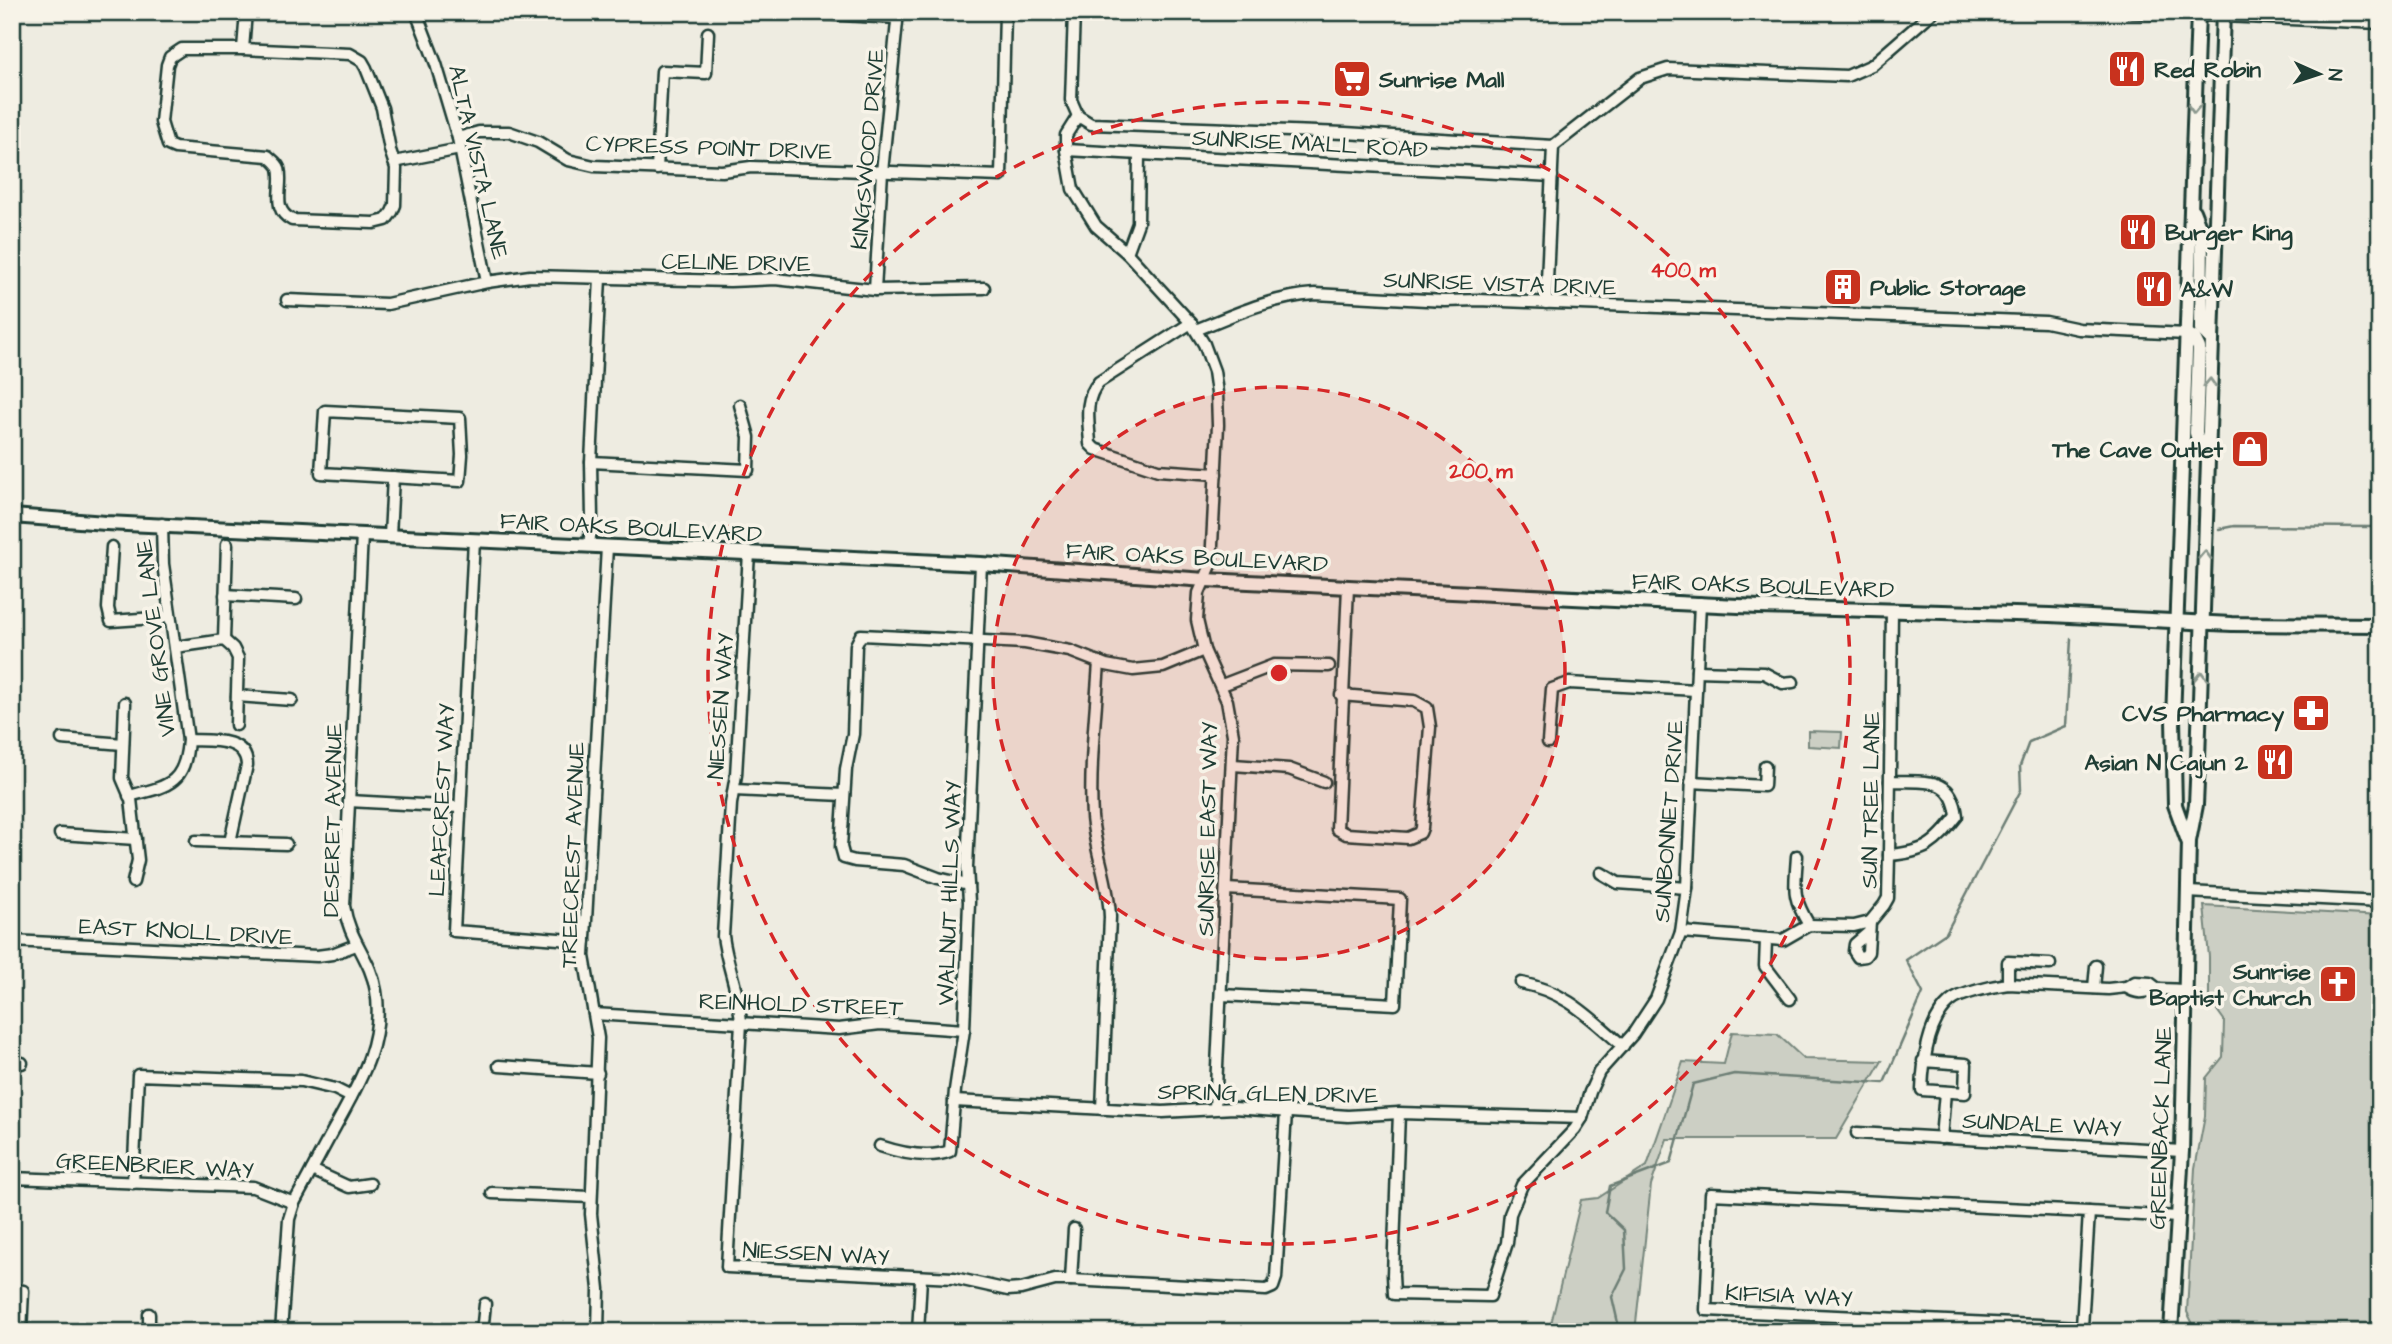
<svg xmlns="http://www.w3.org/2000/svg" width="2392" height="1344" viewBox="0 0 2392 1344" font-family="'Architects Daughter',sans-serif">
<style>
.green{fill:#cccfc4;stroke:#76867c;stroke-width:2}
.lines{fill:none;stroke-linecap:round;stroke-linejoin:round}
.stream{stroke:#6c7e74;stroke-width:2.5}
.minor-casing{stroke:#1f3d34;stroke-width:15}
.major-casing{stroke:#1f3d34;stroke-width:18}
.minor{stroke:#f7f3e8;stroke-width:10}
.major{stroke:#f7f3e8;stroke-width:12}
.oneway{stroke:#8b988e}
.ring{fill:none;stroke:#d62828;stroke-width:3.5;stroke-dasharray:12 9}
.labels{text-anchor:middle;stroke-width:7;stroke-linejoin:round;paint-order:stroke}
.poi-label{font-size:23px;font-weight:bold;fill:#1f3d34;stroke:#f7f3e8;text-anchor:start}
.street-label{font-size:23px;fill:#1f3d34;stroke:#f7f3e8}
.centre{fill:#d62828;stroke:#f7f3e8;stroke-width:3.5}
.ring-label{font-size:21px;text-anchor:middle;font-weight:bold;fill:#d62828;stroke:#f7f3e8;stroke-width:7;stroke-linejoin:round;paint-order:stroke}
</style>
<rect width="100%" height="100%" fill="#eeece1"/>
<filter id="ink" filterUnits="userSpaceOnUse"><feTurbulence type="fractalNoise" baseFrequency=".0143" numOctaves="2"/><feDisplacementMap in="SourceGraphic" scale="14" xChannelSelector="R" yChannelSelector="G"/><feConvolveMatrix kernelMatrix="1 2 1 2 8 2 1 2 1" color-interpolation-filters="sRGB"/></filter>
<g filter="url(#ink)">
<g class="green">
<path d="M1808 731 1842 732 1841 748 1808 746Z"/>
<path d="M2204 906 2380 916V1332L2194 1326 2187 1312 2195 1168 2205 1116 2206 1078 2223 1057 2224 1020 2209 999V957Z"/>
<path d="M1732 1032 1777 1034 1804 1059 1882 1061 1836 1139H1667L1651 1185 1635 1332H1549L1581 1200 1598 1198 1647 1166 1683 1062 1724 1064Z"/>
</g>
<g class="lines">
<g class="stream">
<path d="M2219 529 2234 526 2371 527 2380 524"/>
<path d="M1600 1332 1618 1323 1612 1297 1626 1269 1624 1230 1605 1212 1610 1186 1671 1163 1693 1084 1734 1074 1884 1083 1923 993 1906 960 1946 933 2021 790 2020 766 2029 742 2066 726 2071 639"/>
</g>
<defs>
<g id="minor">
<path d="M416 12 436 64 458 138 487 282"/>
<path d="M783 12 898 18"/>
<path d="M1074 12 1071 100 1078 116 1091 124 1345 133 1553 146 1640 78 1668 69 1847 76 1872 65 1933 12"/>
<path d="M2131 12 2380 23"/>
<path d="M182 49H243L350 54 362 61 366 68 382 108 390 150 396 168 395 205 392 212 386 220 374 223 292 220C270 209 284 187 279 168 277 163 272 160 268 156L175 148 168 145 161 122 167 65 170 57Z"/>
<path d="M243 49 246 12"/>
<path d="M1078 116 1066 135V150L1073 189 1096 226 1127 253 1191 323 1204 344 1214 371 1217 393 1218 425 1211 565 1199 593 1197 620 1204 650 1227 701 1233 735 1215 1108"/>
<path d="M458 138 479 132H509L538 142 568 160 594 166 722 171 751 167 1001 176 1005 12"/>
<path d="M1066 150 1552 176"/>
<path d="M394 162 460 149"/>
<path d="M657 169 662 71 706 73 708 33"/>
<path d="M1127 253 1138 223 1139 155"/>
<path d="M875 290 882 172 898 12"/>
<path d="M287 300 387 304 487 282 530 276 730 281 775 279 875 290 984 288"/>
<path d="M1546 303 1553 146"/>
<path d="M1191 323 1099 382C1083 400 1089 422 1090 444L1095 449 1158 470 1216 474"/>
<path d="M1196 330C1235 314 1272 297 1315 294L1445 301 1478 300 2046 322 2079 329 2187 334"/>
<path d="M325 411 460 418 462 455 460 481 321 473Z"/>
<path d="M591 462 748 470 749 437 740 405"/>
<path d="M390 536 393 477"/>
<path d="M474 540 454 931 585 941"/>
<path d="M589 546 592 518 591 462 600 278"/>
<path d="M112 547 108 608 111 621 170 617"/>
<path d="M749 553 736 775 731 804 723 936C727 967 739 990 741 1023L727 1267 954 1278 1008 1290 1021 1289 1055 1280H1071L1266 1290 1273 1287 1276 1278 1286 1112"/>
<path d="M225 595 296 599"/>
<path d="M224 640 227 544"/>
<path d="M175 647 224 640 233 648 238 658 236 725"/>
<path d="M1099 662C1096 712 1089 768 1092 817 1095 851 1109 883 1110 917L1102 1109"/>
<path d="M1697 671 1764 673 1783 683 1793 682"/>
<path d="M1222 685 1274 665 1329 666"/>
<path d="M1341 695 1414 701 1427 708 1430 727 1422 828 1420 833 1408 838 1346 834 1337 829 1348 587"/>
<path d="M237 696 292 700"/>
<path d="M125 703 122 778 131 799 138 860 133 882"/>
<path d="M62 739 123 744"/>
<path d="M188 740C208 741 246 736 247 765L230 842"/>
<path d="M1548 742 1552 689 1569 683 1696 690"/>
<path d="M1233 765 1289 769 1324 782"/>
<path d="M1691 782 1764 786 1765 766"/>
<path d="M734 790 844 795"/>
<path d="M129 796C169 786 185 784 188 740L163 564 162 524"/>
<path d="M349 801 459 807"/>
<path d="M60 834 136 839"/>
<path d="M196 841 286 844"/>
<path d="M1889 855C1926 852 1934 845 1957 816 1952 774 1924 783 1890 781"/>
<path d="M1797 856C1795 889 1791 895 1809 925"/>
<path d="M1601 873 1618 883 1687 888"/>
<path d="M968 885 938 878 904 865 855 861 844 858 841 847 846 769 853 734 856 645 861 635 1025 643 1070 651 1106 665 1133 670 1163 667 1204 650"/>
<path d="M2188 892 2380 902"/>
<path d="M1681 932 1783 940 1809 925 1854 926 1870 922 1884 905 1888 898 1889 855 1892 611"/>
<path d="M1869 932 1855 944 1854 951 1858 957 1865 956 1868 952 1870 922"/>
<path d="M1766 940 1765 966 1790 999"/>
<path d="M12 941 317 956 332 954 356 945"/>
<path d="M1521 983C1567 992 1589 1017 1623 1046"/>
<path d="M2008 984V962L2050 964"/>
<path d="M2126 987C2139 996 2148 991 2161 989 2170 989 2178 990 2186 990"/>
<path d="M2094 988 2096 966"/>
<path d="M1221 995 1395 1004 1400 899 1226 889"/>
<path d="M594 1014 839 1029 880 1024 964 1030"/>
<path d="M1923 1061 1966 1064 1965 1093 1922 1090C1923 1063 1928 1021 1950 1002 1960 993 1994 986 2008 984L2108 989 2126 987 2135 982 2150 983 2158 989"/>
<path d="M12 1062 22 1063"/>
<path d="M499 1066 598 1073"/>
<path d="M954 1101 1163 1112 1234 1108 1348 1116 1399 1113 1582 1118"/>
<path d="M1399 1113 1393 1275 1394 1294 1490 1296 1507 1243 1510 1214 1522 1185 1575 1129 1582 1118 1590 1092 1599 1072 1633 1034 1656 999 1681 932 1687 888 1700 603"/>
<path d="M1857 1133 2182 1151"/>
<path d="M1941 1138 1945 1092"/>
<path d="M880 1146C901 1153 930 1159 950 1151L955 1090 964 1030 969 902 967 867 981 564"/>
<path d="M312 1170 349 1187 370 1184"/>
<path d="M12 1178 253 1187 294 1203"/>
<path d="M133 1183 138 1075 301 1081 335 1089 351 1097"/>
<path d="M492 1193 591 1197"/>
<path d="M1711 1194 2089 1212 2082 1327 1706 1310Z"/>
<path d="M2089 1212 2178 1217"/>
<path d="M1071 1280 1074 1229"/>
<path d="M12 1289 23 1291 21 1332"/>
<path d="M149 1332V1314"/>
<path d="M281 1332 289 1219 294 1203C308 1178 321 1152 335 1127 358 1085 385 1042 376 991 371 959 349 940 344 906L362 535"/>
<path d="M482 1332 485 1304"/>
<path d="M598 1332 599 1289 591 1214 598 1038 584 956 607 547"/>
<path d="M918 1332 921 1278"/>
</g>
<g id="major">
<path d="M2193 211 2202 234 2201 329 2212 340"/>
<path d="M2187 334 2194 338 2199 348 2196 433 2200 446 2208 451"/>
<path d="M12 516 106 523 981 564 1206 580 1759 607 2050 615 2232 624 2380 625"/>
<path d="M2188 841 2175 805 2173 720 2198 12"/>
<path d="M2171 1332 2182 1151 2189 841 2196 805 2198 759 2223 12"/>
</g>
</defs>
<use href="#minor" class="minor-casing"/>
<use href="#major" class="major-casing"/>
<use href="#minor" class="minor"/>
<use href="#major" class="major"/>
</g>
<defs><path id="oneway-chevron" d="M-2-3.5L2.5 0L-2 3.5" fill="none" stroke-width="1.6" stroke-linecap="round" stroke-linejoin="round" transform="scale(1.75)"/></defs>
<g class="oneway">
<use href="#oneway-chevron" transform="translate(2194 109) rotate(92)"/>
<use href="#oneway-chevron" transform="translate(2210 383) rotate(-88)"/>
<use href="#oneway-chevron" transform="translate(2205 555) rotate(-88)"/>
<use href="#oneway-chevron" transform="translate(2201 676) rotate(-88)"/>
</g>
</g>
<circle cx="1279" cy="673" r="286" fill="#d62828" fill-opacity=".12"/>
<g class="ring">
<circle cx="1279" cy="673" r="286"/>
<circle cx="1279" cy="673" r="571"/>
</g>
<defs>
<symbol id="restaurant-square" viewBox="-11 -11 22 22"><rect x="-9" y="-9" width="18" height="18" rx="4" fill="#c8321e" stroke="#f7f3e8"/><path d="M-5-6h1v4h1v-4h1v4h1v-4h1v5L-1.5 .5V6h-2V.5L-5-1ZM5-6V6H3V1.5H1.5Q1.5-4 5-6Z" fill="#fff"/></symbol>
<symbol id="supermarket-square" viewBox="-11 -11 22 22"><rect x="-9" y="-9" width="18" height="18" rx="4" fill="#c8321e" stroke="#f7f3e8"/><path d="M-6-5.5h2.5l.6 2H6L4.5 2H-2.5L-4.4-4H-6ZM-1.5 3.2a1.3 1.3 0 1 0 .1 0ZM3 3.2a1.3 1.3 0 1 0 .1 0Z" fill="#fff"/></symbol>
<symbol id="building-square" viewBox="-11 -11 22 22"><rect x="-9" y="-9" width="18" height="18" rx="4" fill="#c8321e" stroke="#f7f3e8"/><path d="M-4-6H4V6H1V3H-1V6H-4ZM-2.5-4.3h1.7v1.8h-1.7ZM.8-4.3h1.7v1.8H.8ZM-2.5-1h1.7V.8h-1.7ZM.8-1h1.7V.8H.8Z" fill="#fff"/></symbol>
<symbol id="shop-square" viewBox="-11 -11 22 22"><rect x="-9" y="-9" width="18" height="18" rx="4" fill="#c8321e" stroke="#f7f3e8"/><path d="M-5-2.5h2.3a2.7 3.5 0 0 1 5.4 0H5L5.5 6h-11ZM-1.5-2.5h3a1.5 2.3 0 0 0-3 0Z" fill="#fff"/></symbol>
<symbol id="pharmacy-square" viewBox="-11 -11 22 22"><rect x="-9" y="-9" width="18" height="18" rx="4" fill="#c8321e" stroke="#f7f3e8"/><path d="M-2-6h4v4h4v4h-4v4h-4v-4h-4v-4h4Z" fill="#fff"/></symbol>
<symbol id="church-square" viewBox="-11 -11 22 22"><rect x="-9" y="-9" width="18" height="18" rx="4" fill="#c8321e" stroke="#f7f3e8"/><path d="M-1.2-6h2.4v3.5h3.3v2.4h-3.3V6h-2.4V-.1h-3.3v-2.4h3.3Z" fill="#fff"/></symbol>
</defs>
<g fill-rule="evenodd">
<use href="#restaurant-square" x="2105" y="47" width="44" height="44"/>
<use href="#supermarket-square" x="1330" y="57" width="44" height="44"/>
<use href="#restaurant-square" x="2116" y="210" width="44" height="44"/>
<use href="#building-square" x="1821" y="265" width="44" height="44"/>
<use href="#restaurant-square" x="2132" y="267" width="44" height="44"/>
<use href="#shop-square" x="2228" y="427" width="44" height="44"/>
<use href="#pharmacy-square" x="2289" y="691" width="44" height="44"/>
<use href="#restaurant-square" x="2253" y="740" width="44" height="44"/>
<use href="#church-square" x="2316" y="962" width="44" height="44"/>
</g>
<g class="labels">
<g class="poi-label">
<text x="2154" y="77">Red Robin</text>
<text x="1379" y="87">Sunrise Mall</text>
<text x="2165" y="240">Burger King</text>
<text x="1870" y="295">Public Storage</text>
<text x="2181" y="297">A&amp;W</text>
<text x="2223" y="457" text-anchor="end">The Cave Outlet</text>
<text x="2284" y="721" text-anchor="end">CVS Pharmacy</text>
<text x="2248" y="770" text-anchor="end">Asian N Cajun 2</text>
<text x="2311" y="979" text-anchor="end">Sunrise<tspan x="2311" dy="26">Baptist Church</tspan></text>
</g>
<g class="street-label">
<text transform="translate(1310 143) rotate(3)" y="8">SUNRISE MALL ROAD</text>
<text transform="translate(709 147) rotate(2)" y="8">CYPRESS POINT DRIVE</text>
<text transform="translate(867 149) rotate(-85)" y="8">KINGSWOOD DRIVE</text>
<text transform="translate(479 162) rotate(77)" y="8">ALTA VISTA LANE</text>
<text transform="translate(736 262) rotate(1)" y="8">CELINE DRIVE</text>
<text transform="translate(1500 283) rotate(2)" y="8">SUNRISE VISTA DRIVE</text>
<text transform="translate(631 527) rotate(3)" y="8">FAIR OAKS BOULEVARD</text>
<text transform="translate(1197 557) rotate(3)" y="8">FAIR OAKS BOULEVARD</text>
<text transform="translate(1763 585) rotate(2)" y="8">FAIR OAKS BOULEVARD</text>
<text transform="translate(155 638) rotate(-97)" y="8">VINE GROVE LANE</text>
<text transform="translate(720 706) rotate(-86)" y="8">NIESSEN WAY</text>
<text transform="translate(441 800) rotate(-87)" y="8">LEAFCREST WAY</text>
<text transform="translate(1870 800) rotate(-89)" y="8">SUN TREE LANE</text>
<text transform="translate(332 820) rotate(-89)" y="8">DESERET AVENUE</text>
<text transform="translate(1668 821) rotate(-86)" y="8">SUNBONNET DRIVE</text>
<text transform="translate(1207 829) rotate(-89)" y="8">SUNRISE EAST WAY</text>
<text transform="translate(572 855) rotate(-88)" y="8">TREECREST AVENUE</text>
<text transform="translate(949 893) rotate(-88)" y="8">WALNUT HILLS WAY</text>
<text transform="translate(186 931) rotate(3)" y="8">EAST KNOLL DRIVE</text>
<text transform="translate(801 1004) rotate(2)" y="8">REINHOLD STREET</text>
<text transform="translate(1268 1093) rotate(1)" y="8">SPRING GLEN DRIVE</text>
<text transform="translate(2042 1124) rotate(3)" y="8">SUNDALE WAY</text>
<text transform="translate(2160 1128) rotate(-88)" y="8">GREENBACK LANE</text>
<text transform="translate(155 1165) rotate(3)" y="8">GREENBRIER WAY</text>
<text transform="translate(816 1253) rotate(3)" y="8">NIESSEN WAY</text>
<text transform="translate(1789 1295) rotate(3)" y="8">KIFISIA WAY</text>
</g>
</g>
<circle cx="1279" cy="673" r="10" class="centre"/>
<g class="ring-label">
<text x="1683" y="277">400 m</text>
<text x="1481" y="478">200 m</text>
</g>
<rect width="2392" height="1344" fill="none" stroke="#f7f3e8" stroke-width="42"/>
<rect x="21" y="21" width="2350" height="1302" fill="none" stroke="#1f3d34" stroke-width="2.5" filter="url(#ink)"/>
<g transform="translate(2319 74) rotate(93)" stroke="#f7f3e8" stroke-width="5" paint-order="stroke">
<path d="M0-5L12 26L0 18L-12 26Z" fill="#1f3d34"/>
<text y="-10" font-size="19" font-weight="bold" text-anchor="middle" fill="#1f3d34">N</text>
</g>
</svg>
